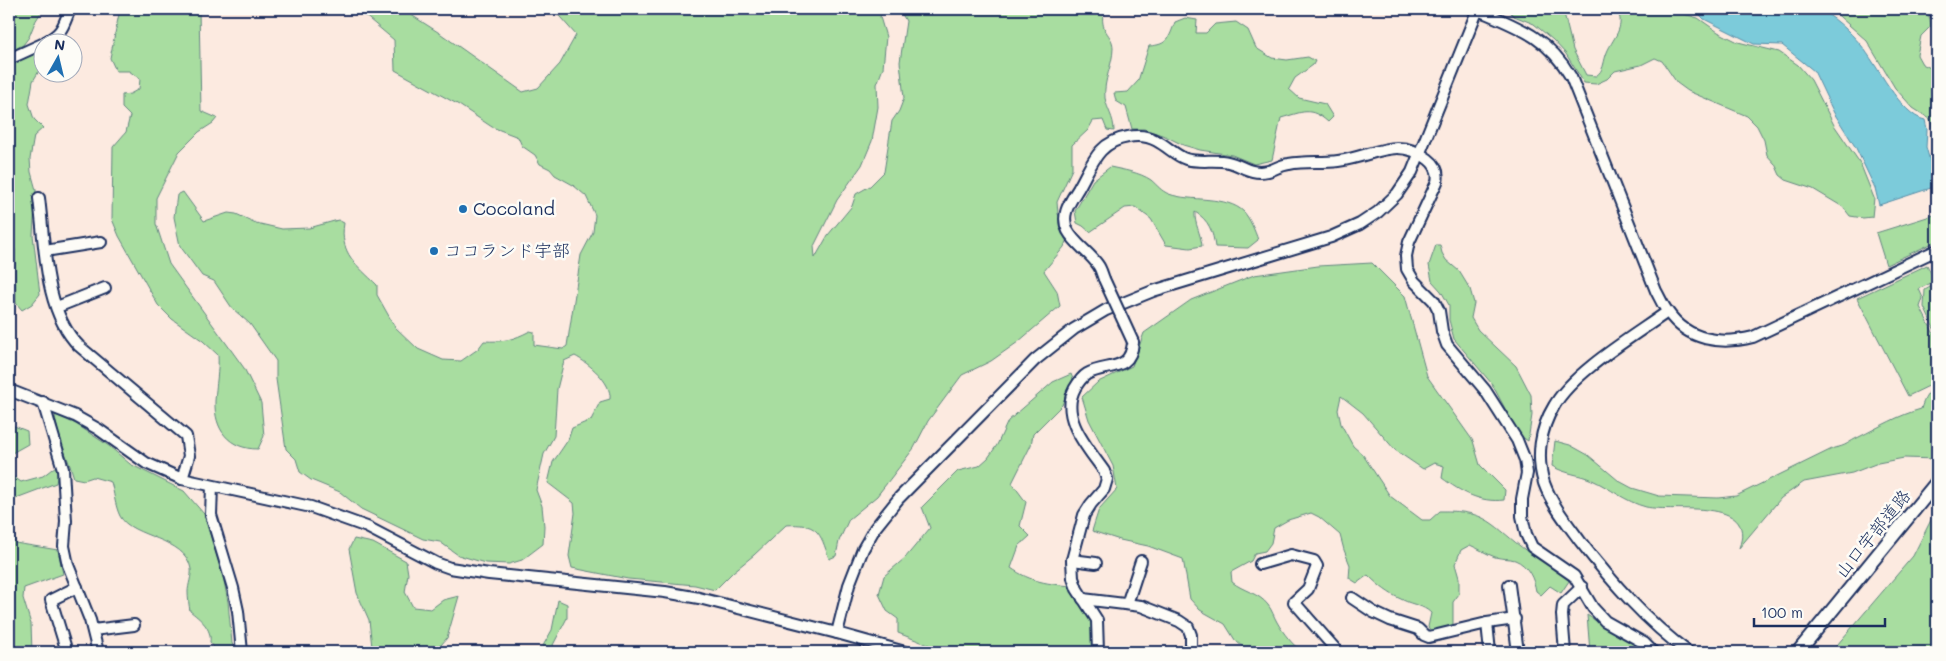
<svg xmlns="http://www.w3.org/2000/svg" width="1946" height="661" viewBox="0 0 1946 661" font-family="Mali,'Klee One',sans-serif">
<style>
.green{fill:#a8dda0;stroke:#62867f}
.water{fill:#7ccbda;stroke:#558da8}
.lines{fill:none;stroke-linecap:round;stroke-linejoin:round}
.minor-casing{stroke:#1b2f5e;stroke-width:14}
.major-casing{stroke:#1b2f5e;stroke-width:16}
.minor{stroke:#fdfcf7;stroke-width:10}
.major{stroke:#fdfcf7;stroke-width:12}
.minor-bridge-casing{stroke:#1b2f5e;stroke-width:14;stroke-linecap:butt}
.minor-bridge{stroke:#fdfcf7;stroke-width:10}
.poi-dot{fill:#1f6fb2;stroke:#fdfcf7;stroke-width:2}
.labels{text-anchor:middle;stroke-width:5;stroke-linejoin:round;paint-order:stroke}
.poi-label{font-size:18px;fill:#1b2f5e;stroke:#fdfcf7;text-anchor:start}
.street-label{font-size:18px;fill:#1b2f5e;stroke:#fdfcf7}
</style>
<rect width="100%" height="100%" fill="#fceae0"/>
<filter id="ink" filterUnits="userSpaceOnUse"><feTurbulence type="fractalNoise" baseFrequency=".02" numOctaves="2"/><feDisplacementMap in="SourceGraphic" scale="10" xChannelSelector="R" yChannelSelector="G"/><feConvolveMatrix kernelMatrix="1 2 1 2 8 2 1 2 1" color-interpolation-filters="sRGB"/></filter>
<g filter="url(#ink)">
<g class="green">
<path d="M9 9H43L35 22 29 37 23 45 9 52Z"/>
<path d="M120 9H199L201 111 217 118 213 123 199 132 179 152 156 198V224L169 264 244 368 261 403 264 436 258 449C229 449 214 430 215 401 216 385 219 371 218 355L203 341 172 319 158 305 119 236 112 219 113 147 126 132 130 116 122 108V95L130 94 139 89 140 79 129 71H116L110 58Z"/>
<path d="M357 9H402L441 34 523 92 538 88 560 64 576 35 553 9H884L880 17 886 37 883 68 877 84 878 107 872 141 862 165 837 200 814 246 815 258 828 235 852 206 856 194 870 186 884 172 892 121 899 111 904 98 900 62 906 21 899 9H1104C1098 33 1113 33 1113 48 1113 65 1103 80 1105 98 1107 110 1114 117 1114 131L1107 130 1103 120 1093 121 1088 130 1072 145V169L1057 202 1058 214 1068 235 1064 247 1044 271 1057 291 1060 306 1018 342 991 361 962 375 928 421 914 448 877 496 849 519 839 541 836 556 829 559C820 531 817 523 786 525L754 555 733 572 715 590 695 585 628 579 572 568 569 556 575 513 574 503 548 483 553 462 568 440 572 428 591 420 600 402 610 399C612 382 588 363 575 356L564 361 557 389 554 436 544 454 536 490 542 506 544 526 543 544 522 560 509 564 485 563 458 555 440 542 423 539 361 509 340 492 311 480 300 472 296 459 286 449 276 379V361L250 324 232 308 214 281 202 276 180 246 174 217 177 195 183 192 204 221 228 213 236 214 256 223 282 229 309 228 338 220 344 223C339 254 357 265 377 285V295L395 327 418 349 443 360 461 361 478 349 484 341C503 342 513 340 530 331L534 332V345L563 349 567 346 581 255 593 232 595 215 586 196 573 185 555 175 550 169 540 164 535 155 522 146 518 137 492 127 459 105 395 70 394 40Z"/>
<path d="M1507 9H1563L1573 50 1586 75 1596 76C1604 70 1603 64 1606 55 1611 39 1628 27 1616 9H1666L1698 18 1718 32 1738 42 1779 52 1798 65 1811 80 1834 125 1860 163 1874 198 1872 217 1863 218 1850 216 1843 207 1813 189 1786 180 1780 175 1775 164 1767 155 1764 140 1757 126 1747 116 1688 91 1677 83 1662 61 1655 58 1641 65 1615 71 1607 79 1596 84 1584 83 1566 54 1553 40 1534 24 1514 16Z"/>
<path d="M1831 9H1925L1930 19 1931 26 1921 36 1917 55 1922 64 1937 71V136L1933 130 1930 119 1913 108 1895 88 1867 41Z"/>
<path d="M1185 18 1197 20 1196 33H1206L1215 24 1236 22 1248 30 1256 48 1272 58 1287 60 1308 57 1315 61 1313 65 1295 78 1289 89 1299 98 1325 104 1333 117 1328 122C1310 106 1303 112 1281 118L1272 160 1254 164 1232 155 1200 150 1183 145 1165 136 1144 129H1132L1126 107 1116 101 1114 93 1128 92 1138 81 1149 46C1168 45 1169 38 1175 22Z"/>
<path d="M42 49V66L33 81 29 104 34 119 43 128 34 136 30 159 31 172 36 190 33 235 40 294 32 304 22 310 16 303 15 250 9 230V62Z"/>
<path d="M1110 167C1123 170 1139 172 1151 180 1157 185 1161 191 1169 194 1190 202 1227 195 1244 212 1250 219 1255 231 1258 240L1248 248 1215 247C1213 232 1209 220 1195 212 1194 223 1201 234 1202 246L1190 248 1166 245 1151 219 1135 207 1125 208 1090 232 1083 226 1077 223 1075 211 1093 180Z"/>
<path d="M1937 214V241L1886 265 1876 233Z"/>
<path d="M1436 245H1440L1442 253 1446 260 1459 271 1470 289 1474 303 1471 318 1478 330 1516 366 1531 395 1532 415 1528 441 1519 435 1492 384 1454 339 1449 320V305L1441 291 1432 281 1429 265Z"/>
<path d="M1372 263 1405 296 1427 376 1473 441 1480 465 1505 490 1504 500C1480 503 1461 492 1442 478L1444 466 1434 463 1423 469 1395 450 1363 413 1341 396 1338 410 1341 424 1353 446 1363 455 1390 496 1422 520H1430L1440 511C1489 510 1492 526 1528 552 1542 562 1557 569 1569 581L1561 593 1550 586 1541 595 1536 591C1534 579 1528 565 1515 560 1509 558 1502 559 1495 557 1487 554 1479 549 1470 545L1461 550 1455 564 1459 578V594L1453 602V627L1432 632 1428 627 1431 613C1423 605 1413 605 1403 600 1389 594 1379 586 1368 575L1357 583 1349 578 1350 565 1344 550 1340 535 1319 517 1311 513 1288 520 1274 528 1271 543 1265 551 1255 553 1251 561 1231 572 1232 582C1243 591 1259 593 1268 605 1272 610 1274 617 1277 622 1283 633 1292 644 1302 652H1248L1235 640 1225 624 1200 610 1190 599 1183 559 1148 546 1120 540 1092 531 1099 509 1117 489 1113 466 1089 420 1082 397 1098 382 1132 366 1144 333 1191 300 1254 275 1318 266Z"/>
<path d="M1927 265 1935 281 1919 289 1923 298 1920 307 1937 340V382L1908 396 1857 298Z"/>
<path d="M1937 283V335L1924 307 1925 290Z"/>
<path d="M1071 374 1073 379 1062 405 1033 434 1031 445 1012 483 1026 502 1020 526 1030 536 1019 546 1011 568C1031 582 1048 584 1072 586L1094 617 1099 652H942L934 647 898 633V619L887 611 879 594 884 576 905 558 930 528 922 507 958 471 979 466 988 458 997 445 1008 421 1053 382Z"/>
<path d="M1937 386V459L1904 458 1878 463 1852 473 1804 482 1781 498 1739 548C1758 496 1673 513 1646 507 1626 502 1610 488 1592 480 1579 474 1565 474 1552 466L1555 441 1570 445 1588 455 1619 481 1632 488 1659 496 1718 498 1736 496 1834 448C1847 446 1848 442 1859 437 1879 427 1899 415 1921 409 1924 399 1928 391 1937 386Z"/>
<path d="M55 415 76 424 109 446 130 464 184 491 204 514 223 576 228 602 232 643 235 652 217 651 210 642C212 628 200 619 190 611 189 605 188 598 188 592 188 585 192 576 191 569 186 537 131 538 120 516 115 506 114 492 111 482L93 477 84 480 74 478C68 457 57 437 55 415Z"/>
<path d="M9 424 27 431 28 444 12 453 11 475 21 482 43 476 56 466 58 472 56 483 11 500 15 543 58 550 63 574 24 588 23 598 31 624 32 652H9V630L11 623 9 621Z"/>
<path d="M1937 508V652H1831L1913 556Z"/>
<path d="M354 539 373 543 406 561 408 574 405 592 413 607 431 609 443 600 459 596 447 638 435 652H375L372 647 369 620 357 593 349 549Z"/>
<path d="M558 600 567 604V618L553 645 556 652H536L540 651 552 630Z"/>
<path d="M1587 615 1613 632 1639 644 1649 652H1590Z"/>
</g>
<path class="water" d="M1682 9H1817C1834 16 1849 31 1861 45 1877 64 1900 115 1925 120L1927 129 1926 147 1937 186 1879 205 1875 188 1856 148 1834 113 1814 71 1782 45 1754 44 1704 19 1699 14Z"/>
<g class="lines">
<defs>
<g id="minor">
<path d="M1934 9 1937 15"/>
<path d="M1478 10C1518 27 1548 37 1571 77L1656 291C1660 298 1663 306 1668 312 1688 341 1721 345 1753 337L1937 250"/>
<path d="M45 42C63 33 63 26 70 9"/>
<path d="M9 59 42 44"/>
<path d="M39 198C45 245 44 311 79 346L186 436 189 456 182 479"/>
<path d="M45 251 101 242"/>
<path d="M1104 279C1102 274 1101 269 1098 265 1090 253 1075 244 1068 231 1060 215 1070 202 1078 189 1092 165 1097 142 1128 137 1138 135 1148 136 1157 141 1167 146 1176 156 1186 159 1199 163 1215 159 1228 162 1242 165 1250 175 1268 171 1274 170 1280 165 1289 164 1305 161 1322 163 1338 161 1373 157 1396 135 1428 159 1436 165 1439 173 1437 182L1409 242 1406 256 1407 269 1414 281 1434 301 1439 311 1442 331 1447 345 1485 390 1517 440 1525 460 1527 473 1522 499V516L1526 534 1532 547 1574 576 1593 608 1605 621 1644 643 1653 652"/>
<path d="M57 307 105 288"/>
<path d="M1667 312C1634 336 1574 371 1554 406 1540 429 1536 457 1544 483 1552 505 1567 523 1580 541 1612 582 1646 621 1688 652"/>
<path d="M9 390 75 416 98 429 146 463 182 479 311 507 367 527 436 563 450 568 489 574 665 592 699 598 837 633 905 652"/>
<path d="M43 402 63 469 66 521 64 546 68 565 90 620 98 652"/>
<path d="M212 486 211 515 233 588 238 611 242 652"/>
<path d="M1072 560 1096 563"/>
<path d="M1260 564 1291 555 1314 561 1317 566 1308 589 1294 602 1338 652"/>
<path d="M1509 585 1518 652"/>
<path d="M1352 598 1373 612 1390 620 1418 629 1424 635 1429 637 1487 623 1515 619"/>
<path d="M1083 599 1141 606 1179 621 1188 627 1191 635V652"/>
<path d="M1127 604 1141 561"/>
<path d="M1487 623 1490 652"/>
<path d="M93 630 134 625"/>
<path d="M837 633 849 585 863 549 875 528 899 498 1035 360 1074 329 1106 310 1153 291 1331 237 1360 224 1378 212 1397 194 1412 172 1478 9"/>
<path d="M67 652 51 600 77 587"/>
<path d="M1098 652 1097 620 1077 589 1073 578 1072 560 1084 515 1091 504 1104 489 1107 479 1104 471C1088 448 1059 417 1075 388 1078 383 1082 377 1087 374 1106 363 1131 373 1133 342"/>
<path d="M1565 652 1562 615 1563 605 1582 587"/>
</g>
<path id="major" d="M1798 652 1937 482"/>
</defs>
<use href="#minor" class="minor-casing"/>
<use href="#major" class="major-casing"/>
<use href="#minor" class="minor"/>
<use href="#major" class="major"/>
<defs>
<path id="minor-bridge" d="M1104 279 1133 342"/>
</defs>
<use href="#minor-bridge" class="minor-bridge-casing"/>
<use href="#minor-bridge" class="minor-bridge"/>
</g>
</g>
<g class="poi-dot">
<circle cx="463" cy="209" r="5"/>
<circle cx="434" cy="251" r="5"/>
</g>
<g class="labels">
<g class="poi-label">
<text x="473" y="215">Cocoland</text>
<text x="444" y="257">ココランド宇部</text>
</g>
<g class="street-label">
<text transform="translate(1873 534) rotate(-51)" y="6">山口宇部道路</text>
</g>
</g>
<rect width="1946" height="661" fill="none" stroke="#fdfcf7" stroke-width="30"/>
<rect x="15" y="15" width="1916" height="631" fill="none" stroke="#1b2f5e" stroke-width="2" filter="url(#ink)"/>
<g transform="translate(58 58) rotate(8)"><circle r="24" fill="#fdfcf7" stroke="#a3aaba"/>
<path d="M0-4L9 19L0 12L-9 19Z" fill="#1f6fb2"/>
<text y="-8" font-size="14" font-weight="bold" text-anchor="middle" fill="#1b2f5e">N</text>
</g>
<path d="M1754 618v8h131v-8" fill="none" stroke="#1b2f5e" stroke-width="2.5"/>
<text x="1761" y="618" font-size="15" fill="#1b2f5e" stroke="#fdfcf7" stroke-width="4" paint-order="stroke">100 m</text>
</svg>
